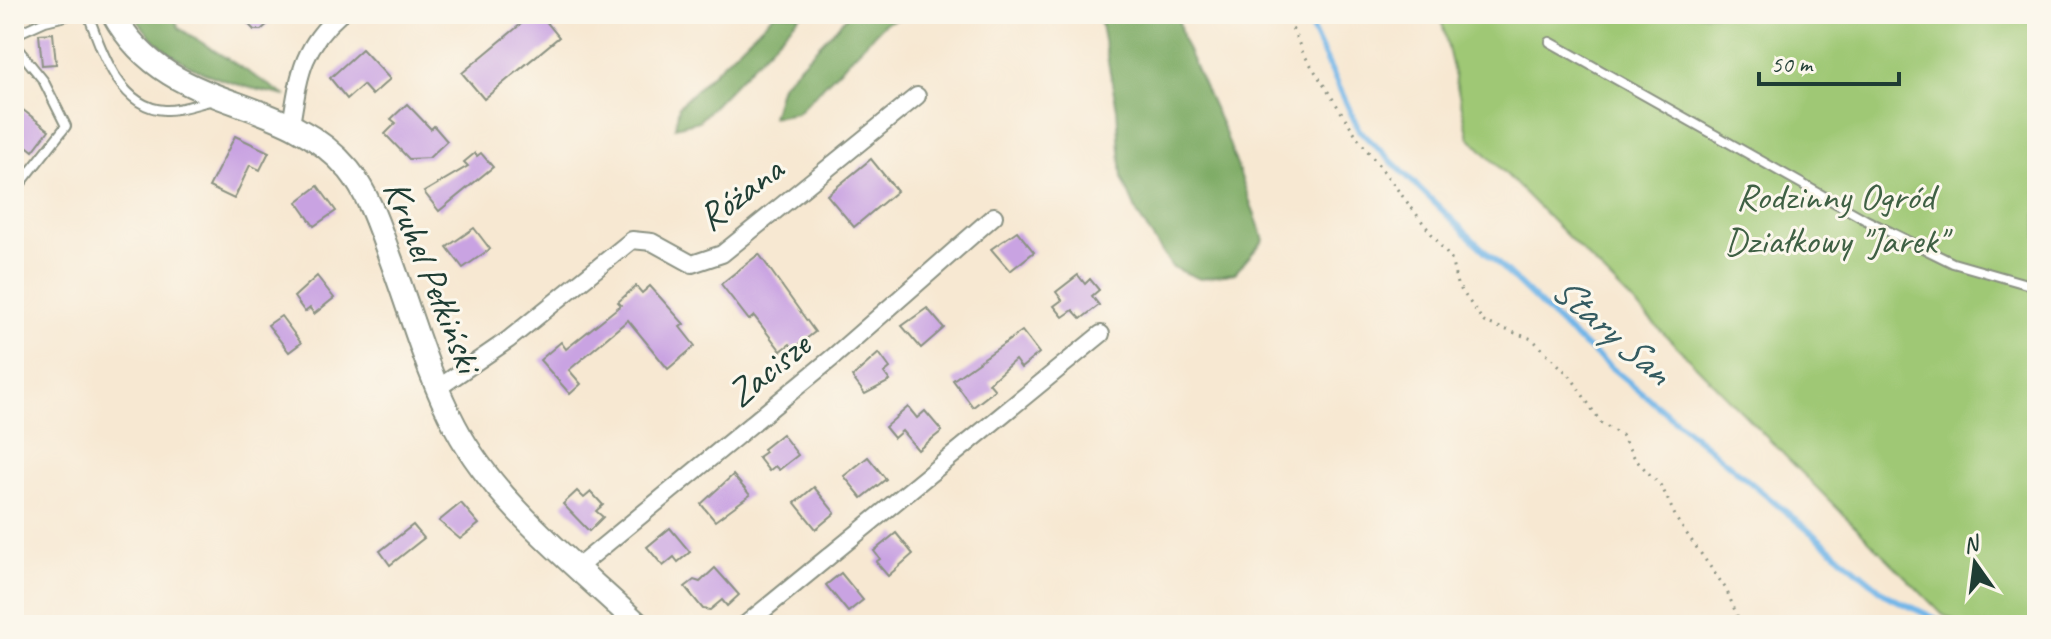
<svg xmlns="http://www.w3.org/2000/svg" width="2051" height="639" viewBox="0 0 2051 639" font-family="Caveat,sans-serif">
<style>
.green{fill:#9fc874;stroke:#5f8254;stroke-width:2}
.forest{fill:#7fac66;stroke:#4f744d;stroke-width:2}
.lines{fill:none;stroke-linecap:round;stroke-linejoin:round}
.stream{stroke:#72b6e8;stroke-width:6}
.building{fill:#c9a3e2}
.lane-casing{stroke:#8b9283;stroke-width:12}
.street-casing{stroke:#8b9283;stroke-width:20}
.secondary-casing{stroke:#8b9283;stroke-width:26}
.path{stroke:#8b9283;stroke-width:3;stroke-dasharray:2 6;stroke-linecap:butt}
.lane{stroke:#fff;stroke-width:8}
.street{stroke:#fff;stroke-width:16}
.secondary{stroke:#fff;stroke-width:22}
.labels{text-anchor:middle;stroke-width:6;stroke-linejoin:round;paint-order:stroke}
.street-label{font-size:38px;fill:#1f3d34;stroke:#fbf7ec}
.park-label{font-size:38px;fill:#3f6044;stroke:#fbf7ec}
.water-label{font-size:40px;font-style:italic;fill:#345b61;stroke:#fbf7ec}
</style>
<rect width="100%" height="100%" fill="#fbf7ec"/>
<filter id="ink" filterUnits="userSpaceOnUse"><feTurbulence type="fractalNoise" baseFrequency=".0125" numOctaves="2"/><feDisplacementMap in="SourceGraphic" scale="16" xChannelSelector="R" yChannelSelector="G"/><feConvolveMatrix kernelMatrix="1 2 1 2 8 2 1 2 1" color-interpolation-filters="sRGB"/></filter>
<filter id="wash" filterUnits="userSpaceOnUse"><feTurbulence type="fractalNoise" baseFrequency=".006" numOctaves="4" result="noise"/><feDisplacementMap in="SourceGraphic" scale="32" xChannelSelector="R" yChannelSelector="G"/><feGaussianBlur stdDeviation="1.8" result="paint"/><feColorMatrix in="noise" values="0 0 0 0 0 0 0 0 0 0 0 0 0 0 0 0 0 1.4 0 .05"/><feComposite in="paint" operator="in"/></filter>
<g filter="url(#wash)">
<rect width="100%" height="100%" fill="#f7e8d2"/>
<path class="green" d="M1440 14H2037V625H1965L1943 615 1469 137Z"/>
<g class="forest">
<path d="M133 14H173L179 28 286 96C225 83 169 69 133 14Z"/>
<path d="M774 14H802L699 121 675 127 679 106Z"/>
<path d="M849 14H912L885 23 797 113 772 117 781 85Z"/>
<path d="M1099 14H1177L1183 40 1224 130 1264 240 1235 273 1200 279 1172 267 1138 215 1122 178 1117 109Z"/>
</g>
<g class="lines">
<path class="stream" d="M1305 14 1359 130 1573 336 1888 596 1949 625"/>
</g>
<g id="blocks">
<g class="building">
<path d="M239 14H262L270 22 261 30H254Z"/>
<path d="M533 14H540L559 37 484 99 462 73Z"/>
<path d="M53 33 56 64 42 65 39 34Z"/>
<path d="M362 49 390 79 372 95 363 85 347 99 330 78Z"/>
<path d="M14 103 49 130 33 151 14 136Z"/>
<path d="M407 104 431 129 434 126 447 141 429 158 409 159 385 134 396 123 391 119Z"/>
<path d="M235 136 269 152 260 170 250 165 234 199 209 187Z"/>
<path d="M475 153 477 156 481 153 493 167 439 211 424 192 468 166 464 162Z"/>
<path d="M871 159 897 191 854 227 827 195Z"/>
<path d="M318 186 336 211 314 226 297 202Z"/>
<path d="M474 228 490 249 463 268 447 247Z"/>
<path d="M1017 231 1034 252 1010 271 991 249Z"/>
<path d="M759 254 815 332 793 349 790 344 781 351 754 316 749 320 721 284Z"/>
<path d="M1078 275 1085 284 1090 279 1099 290 1092 296 1099 305 1081 319 1073 310 1063 317 1054 306 1062 300 1056 292Z"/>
<path d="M317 276 334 298 314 314 310 308 305 312 294 297Z"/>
<path d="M636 286 642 293 650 286 684 324 680 327 695 346 668 369 628 320 569 370 581 384 570 394 540 360 561 342 566 349 621 305 618 302Z"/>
<path d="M927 308 944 328 921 348 902 326Z"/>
<path d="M281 316 301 343 289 352 268 325Z"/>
<path d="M1022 331 1039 353 1021 368 1015 360 989 383 995 390 973 407 953 380Z"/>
<path d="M879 353 890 368 884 373 890 381 865 394 852 377Z"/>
<path d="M908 407 917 418 925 411 942 431 918 450 902 431 894 438 885 427Z"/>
<path d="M782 434 798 455 779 470 775 466 769 471 758 457 765 452 763 449Z"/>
<path d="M868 457 886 479 862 498 844 476Z"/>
<path d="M733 475 750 495 715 521 701 504Z"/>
<path d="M814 487 835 513 816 529 795 503Z"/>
<path d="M577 491 584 498 591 492 603 505 596 511 603 517 589 531 563 504Z"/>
<path d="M461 503 479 524 460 539 439 521Z"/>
<path d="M413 525 424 538 390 565 380 551Z"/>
<path d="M670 528 690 552 678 562 674 557 663 566 647 547Z"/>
<path d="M896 533 913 554 888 576 876 562 880 559 874 551Z"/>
<path d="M715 568 739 595 727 606 722 600 710 610 703 609 685 587 694 580 700 582Z"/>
<path d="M841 573 863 600 848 612 826 585Z"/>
</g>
</g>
</g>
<g filter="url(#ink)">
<use href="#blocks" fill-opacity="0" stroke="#8b9283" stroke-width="2"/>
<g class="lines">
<defs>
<g id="lane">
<path d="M88 14C101 49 119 108 165 110 180 111 199 103 214 100"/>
<path d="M14 35 45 21 74 14"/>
<path d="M1550 42 1866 220 1953 263 2037 287"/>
<path d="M14 44 43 80 66 126 14 192"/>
</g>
<g id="street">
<path d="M291 125C299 77 301 48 340 14"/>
<path d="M438 388 508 340 632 240 652 242 692 264 722 254 917 96"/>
<path d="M578 567 832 358 994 216"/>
<path d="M745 625 1101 334"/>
</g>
<path id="secondary" d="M113 14C170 117 280 88 349 170 369 195 379 227 390 257 411 313 427 373 455 426 496 504 576 565 639 625"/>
</defs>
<use href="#lane" class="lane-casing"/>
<use href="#street" class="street-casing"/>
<use href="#secondary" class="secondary-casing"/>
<path class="path" d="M1286 14 1303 53 1360 141 1451 259 1457 284 1469 301 1484 322 1532 339 1571 377 1601 423 1621 435 1636 460 1662 487 1677 520 1726 589 1741 625"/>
<use href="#lane" class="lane"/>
<use href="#street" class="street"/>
<use href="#secondary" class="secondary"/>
</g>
</g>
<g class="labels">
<g class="street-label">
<text transform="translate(740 193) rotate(-37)" y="13">Różana</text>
<text transform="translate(433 276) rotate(68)" y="13">Kruhel Pełkiński</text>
<text transform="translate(768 369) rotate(-39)" y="13">Zacisze</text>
</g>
<g class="park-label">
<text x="1835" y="209">Rodzinny Ogród<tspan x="1835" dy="44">Działkowy "Jarek"</tspan></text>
</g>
<g class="water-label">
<text transform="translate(1612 329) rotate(41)" y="14">Stary San</text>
</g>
</g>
<rect width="2051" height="639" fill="none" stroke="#fbf7ec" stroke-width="48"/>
<g transform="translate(1975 563) rotate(346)" stroke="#fbf7ec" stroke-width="6" paint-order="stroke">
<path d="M0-6L14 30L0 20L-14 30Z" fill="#1f3d34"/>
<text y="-12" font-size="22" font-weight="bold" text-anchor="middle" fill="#1f3d34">N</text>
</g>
<path d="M1759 72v12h140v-12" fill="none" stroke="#1f3d34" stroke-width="4"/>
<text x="1771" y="72" font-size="24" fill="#1f3d34" stroke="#fbf7ec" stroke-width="6" paint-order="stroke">50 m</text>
</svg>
